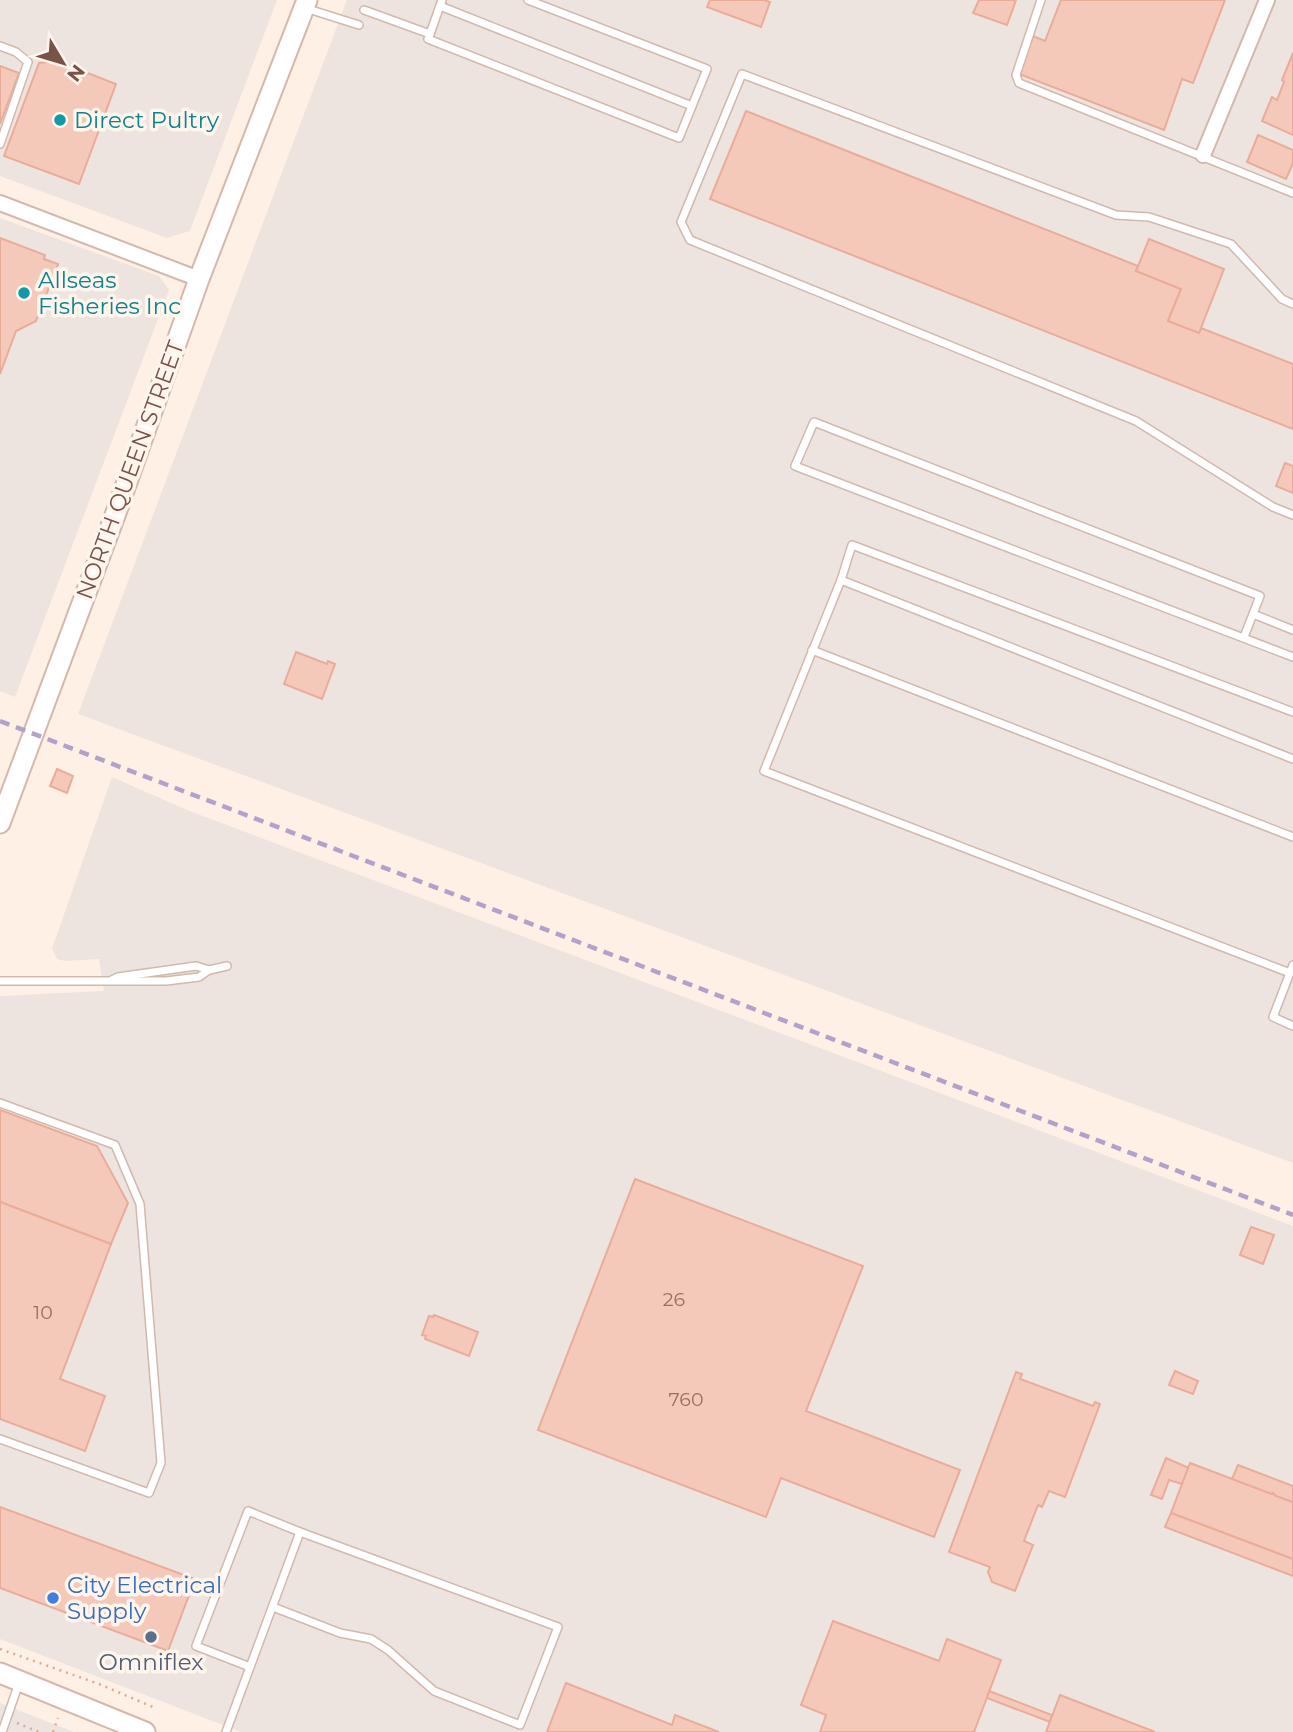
<svg xmlns="http://www.w3.org/2000/svg" width="1293" height="1732" viewBox="0 0 1293 1732" font-family="Montserrat,sans-serif">
<style>
.industrial{fill:#ede4df}
.building{fill:#f5c9ba;stroke:#e9ac99;stroke-width:2}
.lines{fill:none;stroke-linecap:round;stroke-linejoin:round}
.lane-casing{stroke:#d3b8ac;stroke-width:10}
.street-casing{stroke:#d3b8ac;stroke-width:18}
.secondary-casing{stroke:#d6b7aa;stroke-width:23}
.path{stroke:#daac9d;stroke-width:2.5;stroke-dasharray:2 5;stroke-linecap:butt}
.lane{stroke:#fff;stroke-width:7}
.street{stroke:#fff;stroke-width:14}
.secondary{stroke:#fff;stroke-width:19}
.rail{stroke:#b1a2c9;stroke-width:4.5;stroke-dasharray:10 7;stroke-linecap:butt}
.culture-dot{fill:#0f9aa8;stroke:#fff5ec;stroke-width:2.5}
.shop-dot{fill:#3f7fe0;stroke:#fff5ec;stroke-width:2.5}
.service-dot{fill:#5c6f8a;stroke:#fff5ec;stroke-width:2.5}
.labels{text-anchor:middle;stroke-width:7;stroke-linejoin:round;paint-order:stroke}
.number-label{font-size:19px;fill:#987064}
.culture-label{font-size:23px;fill:#0d838f;stroke:#fff5ec;text-anchor:start}
.street-label{font-size:23px;fill:#795248;stroke:#fff5ec}
.shop-label{font-size:23px;fill:#366cbe;stroke:#fff5ec;text-anchor:start}
.service-label{font-size:23px;fill:#4e5e75;stroke:#fff5ec}
</style>
<rect width="100%" height="100%" fill="#fef0e5"/>
<g class="industrial">
<path d="M0 0H277L190 231 167 238 0 176Z"/>
<path d="M347 0H1293V1163L78 714Z"/>
<path d="M0 218 159 276 169 290 15 697 0 691Z"/>
<path d="M112 777 187 810 1293 1226V1732H241L0 1639V996L104 991 99 959 65 961 57 959 52 949Z"/>
<path d="M0 1703 74 1732H0Z"/>
</g>
<g class="building">
<path d="M710 0H764L770 2 761 27 707 7Z"/>
<path d="M979 0H1016L1007 25 973 13Z"/>
<path d="M1061 0H1225L1193 83 1182 79 1164 130 1019 74 1033 36 1045 41Z"/>
<path d="M1293 53V135L1262 121 1272 97 1277 100 1284 82 1282 80Z"/>
<path d="M49 58 116 84 79 184 4 156 39 63 48 62Z"/>
<path d="M0 66 19 73 0 124Z"/>
<path d="M746 111 1138 266 1136 271 1181 289 1168 321 1199 333 1201 328 1293 364V429L710 199Z"/>
<path d="M1258 135 1293 150V163L1286 179 1247 162Z"/>
<path d="M0 238 45 255 44 259 58 264 36 321 16 331 0 374Z"/>
<path d="M1149 239 1224 269 1199 333 1168 321 1181 289 1136 271Z"/>
<path d="M1285 463 1293 466V493L1276 486Z"/>
<path d="M296 652 327 664 328 661 335 664 322 699 284 684Z"/>
<path d="M57 769 73 776 67 793 50 786Z"/>
<path d="M0 1110 97 1146 128 1203 111 1244 0 1202Z"/>
<path d="M635 1179 863 1266 806 1411 960 1470 934 1537 781 1478 766 1517 538 1430Z"/>
<path d="M0 1202 111 1244 60 1379 105 1396 85 1451 0 1419Z"/>
<path d="M1251 1227 1274 1235 1263 1264 1240 1255Z"/>
<path d="M434 1315 478 1332 469 1356 425 1339 426 1336 422 1335 429 1316 433 1317Z"/>
<path d="M1175 1371 1198 1381 1193 1394 1169 1385Z"/>
<path d="M1016 1372 1022 1374 1020 1379 1093 1406 1095 1402 1100 1404 1065 1497 1049 1491 1042 1507 1038 1505 1024 1541 1033 1545 1015 1591 992 1582 988 1572 990 1567 949 1552Z"/>
<path d="M1166 1458 1189 1468 1182 1484 1169 1480 1162 1499 1151 1495Z"/>
<path d="M1190 1463 1272 1494 1273 1493 1276 1496 1293 1502V1559L1171 1513Z"/>
<path d="M1238 1465 1293 1486V1502L1276 1496 1273 1493 1272 1494 1232 1479Z"/>
<path d="M0 1507 195 1579 168 1651 0 1588Z"/>
<path d="M1171 1513 1293 1559V1576L1165 1527Z"/>
<path d="M833 1621 939 1661 947 1639 1001 1660 974 1732H820L826 1715 801 1705Z"/>
<path d="M566 1683 672 1725 675 1715 719 1732H547Z"/>
<path d="M989 1691 1052 1715 1050 1722 987 1698Z"/>
<path d="M1060 1695 1155 1732H1046Z"/>
</g>
<g class="lines">
<defs>
<g id="lane">
<path d="M1041 0 1016 75 1019 83 1293 193"/>
<path d="M440 6 692 106 707 69 528 0"/>
<path d="M305 8 359 25"/>
<path d="M364 10 430 34 442 0"/>
<path d="M430 34 428 39 679 138 692 106"/>
<path d="M0 46 16 52 28 62 0 144"/>
<path d="M1293 304 1282 299 1231 244 1149 217 1116 215 742 74 681 222 690 240 1136 421 1273 507 1293 515"/>
<path d="M841 580 764 771 1290 973"/>
<path d="M1253 614 1293 630"/>
<path d="M1244 637 1260 596 814 422 795 466 1293 657"/>
<path d="M812 650 1293 837"/>
<path d="M1293 712 852 545 841 580 1293 759"/>
<path d="M1293 965 1273 1017 1293 1026"/>
<path d="M112 980 118 977 196 966 209 970"/>
<path d="M0 981H166L199 977 209 970 227 966"/>
<path d="M0 1103 115 1145 140 1204 161 1463 149 1493 0 1439"/>
<path d="M250 1667 196 1646 248 1511 300 1532 558 1627 520 1725 434 1691 388 1650 371 1639 340 1633 273 1607"/>
<path d="M2 1732 19 1683"/>
<path d="M226 1732 300 1532"/>
</g>
<g id="street">
<path d="M1203 155 1267 0"/>
<path d="M0 203 199 279"/>
</g>
<g id="secondary">
<path d="M0 823 117 510 199 279 307 0"/>
<path d="M0 1673 145 1732"/>
</g>
</defs>
<use href="#lane" class="lane-casing"/>
<use href="#street" class="street-casing"/>
<use href="#secondary" class="secondary-casing"/>
<g class="path">
<path d="M0 1649 99 1684 153 1707"/>
<path d="M17 1723 39 1732"/>
<path d="M53 1732 58 1718"/>
</g>
<use href="#lane" class="lane"/>
<use href="#street" class="street"/>
<use href="#secondary" class="secondary"/>
<path class="rail" d="M0 721 1293 1215"/>
</g>
<g class="culture-dot">
<circle cx="60" cy="120" r="7"/>
<circle cx="24" cy="293" r="7"/>
</g>
<circle class="shop-dot" cx="53" cy="1598" r="7"/>
<circle class="service-dot" cx="151" cy="1637" r="7"/>
<g class="labels">
<g class="number-label">
<text x="674" y="1306">26</text>
<text x="43" y="1319">10</text>
<text x="686" y="1406">760</text>
</g>
<g class="culture-label">
<text x="74" y="128">Direct Pultry</text>
<text x="38" y="288">Allseas<tspan x="38" dy="26">Fisheries Inc</tspan></text>
</g>
<g class="street-label">
<text transform="translate(130 470) rotate(-70)" y="8">NORTH QUEEN STREET</text>
</g>
<g class="shop-label">
<text x="67" y="1593">City Electrical<tspan x="67" dy="26">Supply</tspan></text>
</g>
<g class="service-label">
<text x="151" y="1670">Omniflex</text>
</g>
</g>
<g transform="translate(63 63) rotate(128)" stroke="#fff5ec" stroke-width="5" paint-order="stroke">
<path d="M0-5L12 26L0 18L-12 26Z" fill="#795248"/>
<text y="-10" font-size="19" font-weight="bold" text-anchor="middle" fill="#795248">N</text>
</g>
</svg>
